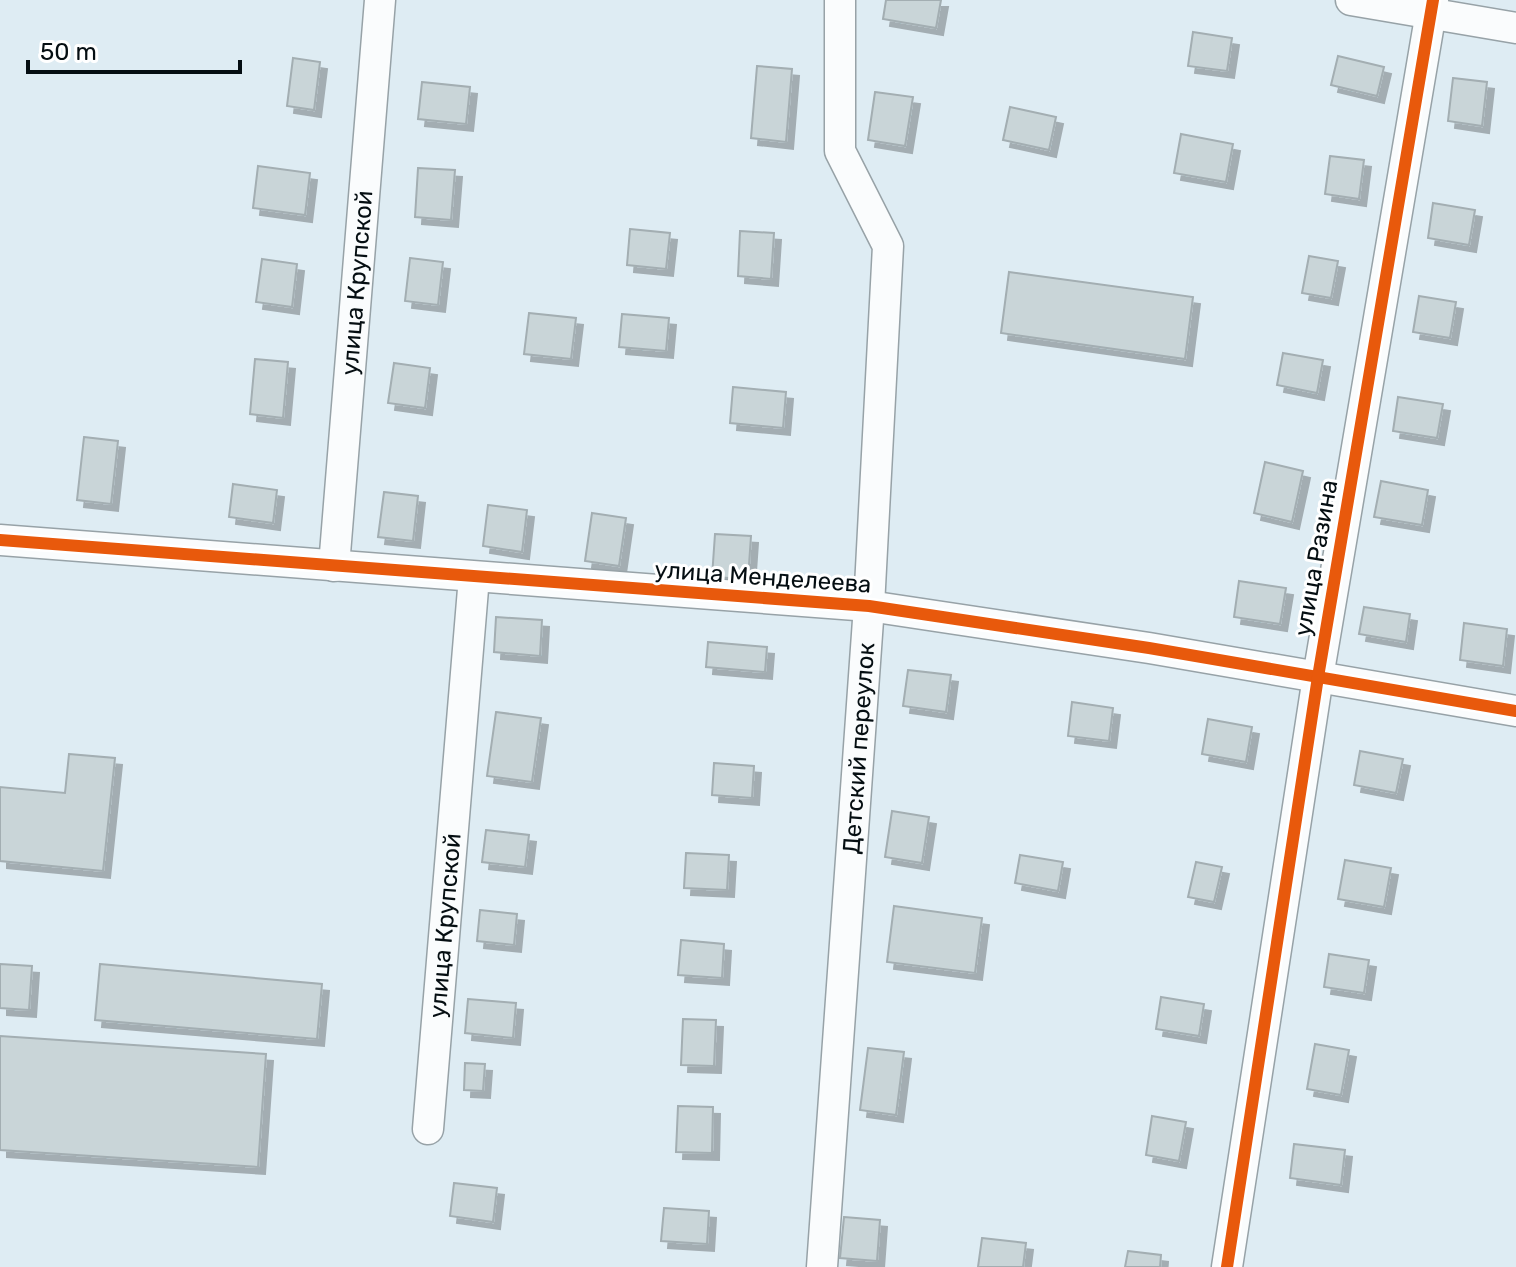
<svg xmlns="http://www.w3.org/2000/svg" width="1516" height="1267" viewBox="0 0 1516 1267" font-family="Rubik,sans-serif">
<style>
.building{fill:#c9d5d8;stroke:#a3aeb2;stroke-width:2;filter:url(#shadow)}
.lines{fill:none;stroke-linecap:round;stroke-linejoin:round}
.street-casing{stroke:#97a2a7;stroke-width:33}
.street{stroke:#fafcfd;stroke-width:30}
.cycleway-casing{stroke:#fff;stroke-width:17}
.cycleway{stroke:#e8590c;stroke-width:12}
.labels{text-anchor:middle;stroke-width:6;stroke-linejoin:round;paint-order:stroke}
.street-label{font-size:24px;fill:#050e12;stroke:#fff}
</style>
<defs>
<filter id="shadow"><feDropShadow dx="7" dy="7" stdDeviation="0" flood-color="#0004"/></filter>
</defs>
<rect width="100%" height="100%" fill="#deecf3"/>
<g class="building">
<path d="M886 0H941L936 28 883 19Z"/>
<path d="M1193 32 1232 38 1227 71 1188 66Z"/>
<path d="M1338 56 1384 67 1377 96 1331 85Z"/>
<path d="M293 58 320 62 314 110 287 106Z"/>
<path d="M757 66 792 69 786 142 751 138Z"/>
<path d="M1453 78 1487 82 1482 126 1448 121Z"/>
<path d="M422 82 470 87 466 124 418 119Z"/>
<path d="M875 92 913 97 905 146 868 140Z"/>
<path d="M1010 107 1056 117 1049 150 1003 140Z"/>
<path d="M1181 134 1233 144 1226 182 1174 173Z"/>
<path d="M1330 156 1364 160 1359 199 1325 194Z"/>
<path d="M258 166 310 173 305 215 253 208Z"/>
<path d="M418 168 455 170 451 220 415 217Z"/>
<path d="M1433 203 1475 210 1469 245 1428 238Z"/>
<path d="M630 229 670 233 666 269 627 265Z"/>
<path d="M740 231 774 233 771 279 738 276Z"/>
<path d="M1309 256 1338 261 1331 298 1302 293Z"/>
<path d="M410 258 443 262 438 305 405 301Z"/>
<path d="M262 259 297 264 292 307 256 302Z"/>
<path d="M1009 272 1193 297 1185 359 1001 333Z"/>
<path d="M1419 296 1456 302 1450 338 1413 332Z"/>
<path d="M529 313 576 318 571 359 524 354Z"/>
<path d="M622 314 669 318 666 351 619 347Z"/>
<path d="M1283 353 1323 360 1317 393 1277 385Z"/>
<path d="M255 359 288 362 283 418 250 414Z"/>
<path d="M394 363 430 368 425 408 388 403Z"/>
<path d="M733 387 786 392 783 428 730 423Z"/>
<path d="M1398 397 1443 404 1437 438 1393 431Z"/>
<path d="M84 437 118 441 111 504 77 500Z"/>
<path d="M1265 462 1303 471 1292 522 1254 513Z"/>
<path d="M1381 481 1428 490 1422 525 1374 517Z"/>
<path d="M233 484 277 490 273 523 229 517Z"/>
<path d="M384 492 418 496 413 541 378 537Z"/>
<path d="M488 505 527 510 522 552 483 546Z"/>
<path d="M592 513 626 518 619 566 585 561Z"/>
<path d="M715 534 751 536 748 579 712 577Z"/>
<path d="M1239 581 1286 588 1280 624 1234 617Z"/>
<path d="M1364 607 1410 614 1406 642 1359 634Z"/>
<path d="M496 617 542 620 540 656 494 652Z"/>
<path d="M1464 623 1507 629 1503 666 1460 660Z"/>
<path d="M708 642 767 647 765 672 706 667Z"/>
<path d="M908 670 951 675 946 712 903 706Z"/>
<path d="M1072 702 1113 708 1109 741 1068 736Z"/>
<path d="M496 712 541 718 532 782 487 776Z"/>
<path d="M1208 719 1252 727 1246 762 1202 754Z"/>
<path d="M1360 751 1403 759 1396 793 1354 785Z"/>
<path d="M69 754 115 758 103 871 0 861V787L65 793Z"/>
<path d="M714 763 754 766 752 798 712 795Z"/>
<path d="M892 811 929 817 922 863 885 857Z"/>
<path d="M486 830 529 835 525 867 482 862Z"/>
<path d="M686 853 729 855 727 890 684 888Z"/>
<path d="M1020 855 1063 862 1058 891 1015 883Z"/>
<path d="M1345 860 1391 868 1384 907 1338 899Z"/>
<path d="M1196 862 1222 867 1214 902 1188 897Z"/>
<path d="M894 906 982 918 975 973 887 962Z"/>
<path d="M480 910 517 914 514 945 477 941Z"/>
<path d="M681 940 724 944 722 978 678 975Z"/>
<path d="M1329 954 1369 960 1364 993 1324 987Z"/>
<path d="M0 964 32 966 29 1010 0 1008Z"/>
<path d="M100 964 322 984 317 1039 95 1020Z"/>
<path d="M1161 997 1204 1004 1199 1036 1156 1029Z"/>
<path d="M468 999 516 1003 513 1038 465 1033Z"/>
<path d="M683 1019 716 1020 714 1066 681 1065Z"/>
<path d="M0 1036 266 1054 258 1167 0 1150Z"/>
<path d="M1315 1044 1349 1050 1341 1095 1307 1089Z"/>
<path d="M868 1048 904 1052 896 1115 860 1110Z"/>
<path d="M465 1063 485 1064 483 1091 464 1090Z"/>
<path d="M678 1106 713 1107 712 1153 676 1152Z"/>
<path d="M1152 1116 1186 1122 1179 1161 1146 1155Z"/>
<path d="M1294 1144 1345 1150 1341 1185 1290 1178Z"/>
<path d="M454 1183 497 1188 493 1222 450 1216Z"/>
<path d="M664 1208 709 1211 707 1244 661 1241Z"/>
<path d="M844 1217 880 1220 877 1261 840 1258Z"/>
<path d="M982 1238 1026 1243 1023 1267H978Z"/>
<path d="M1128 1251 1161 1255 1160 1267H1125Z"/>
</g>
<g class="lines">
<defs>
<g id="street">
<path d="M1351 0 1516 28"/>
<path d="M0 540 869 606 1149 648 1516 711"/>
<path id="s1" d="M334 566 380 0"/>
<path id="s2" d="M428 1129 474 577"/>
<path id="s3" d="M822 1267 869 606 888 246 840 151V0"/>
<path d="M1227 1267 1318 677 1433 0"/>
</g>
</defs>
<use href="#street" class="street-casing"/>
<use href="#street" class="street"/>
<defs>
<g id="cycleway">
<path d="M0 540 869 606 1149 648 1516 711"/>
<path d="M1227 1267 1318 677 1433 0"/>
</g>
</defs>
<use href="#cycleway" class="cycleway-casing"/>
<use href="#cycleway" class="cycleway"/>
</g>
<g class="labels">
<g class="street-label">
<text dy="8" stroke="none"><textPath href="#s1" startOffset="284">улица Крупской</textPath></text>
<text transform="translate(1316 558) rotate(-80)" y="8">улица Разина</text>
<text transform="translate(763 577) rotate(4)" y="8">улица Менделеева</text>
<text dy="8" stroke="none"><textPath href="#s3" startOffset="520">Детский переулок</textPath></text>
<text dy="8" stroke="none"><textPath href="#s2" startOffset="204">улица Крупской</textPath></text>
</g>
</g>
<path d="M28 60v12h212v-12" fill="none" stroke="#050e12" stroke-width="4"/>
<text x="40" y="60" font-size="24" fill="#050e12" stroke="#ffffff" stroke-width="6" paint-order="stroke">50 m</text>
</svg>
